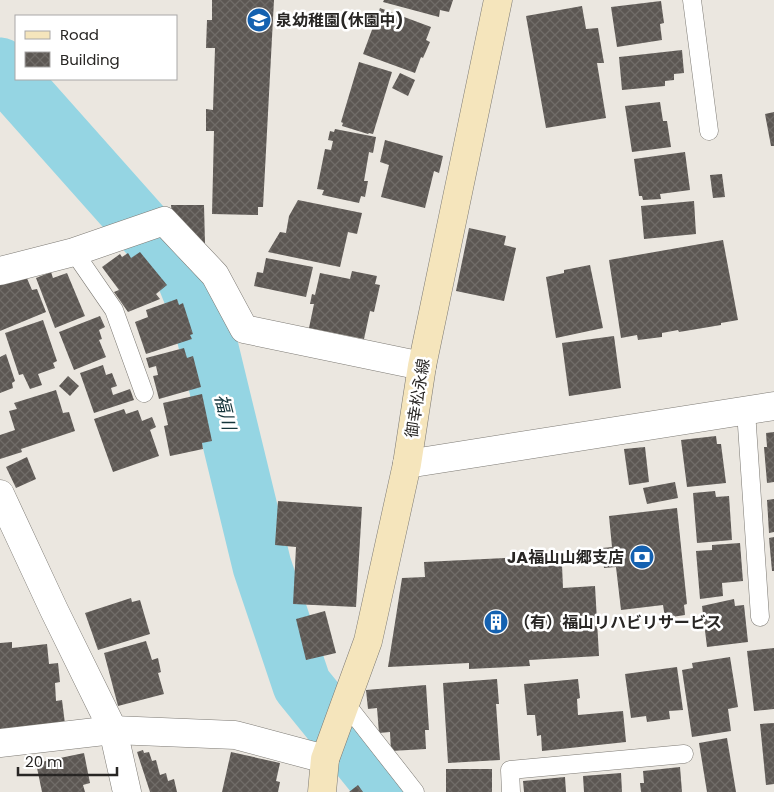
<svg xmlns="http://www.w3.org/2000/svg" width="774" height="792" viewBox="0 0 774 792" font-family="Poppins,'Noto Sans JP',sans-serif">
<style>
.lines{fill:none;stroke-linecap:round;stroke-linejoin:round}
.river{stroke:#95d5e3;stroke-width:59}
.building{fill:url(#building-cross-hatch)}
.service-casing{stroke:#7d7a74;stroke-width:19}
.minor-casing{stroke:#7d7a74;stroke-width:29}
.secondary-casing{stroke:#7d7a74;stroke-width:29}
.service{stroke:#fff;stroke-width:18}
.minor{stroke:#fff;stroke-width:28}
.secondary{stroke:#f5e5bc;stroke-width:28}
.labels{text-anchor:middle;stroke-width:5;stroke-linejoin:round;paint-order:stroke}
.poi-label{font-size:16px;font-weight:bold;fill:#282624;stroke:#fff;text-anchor:start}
.street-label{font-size:16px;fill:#282624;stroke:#fff}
.water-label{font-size:18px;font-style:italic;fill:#15353b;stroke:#fff}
</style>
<defs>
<pattern id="building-cross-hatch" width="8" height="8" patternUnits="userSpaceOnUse" patternTransform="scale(1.25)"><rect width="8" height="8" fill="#5c5753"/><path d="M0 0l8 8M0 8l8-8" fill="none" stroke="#706c68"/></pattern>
</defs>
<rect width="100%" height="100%" fill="#ebe7e0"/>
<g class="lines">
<path class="river" d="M0 67 185 275 201 315 262 566 302 685 389 792"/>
</g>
<g class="building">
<path d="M212 0H274L263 207H258V215L212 214 214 131H206V109L213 110 215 48H206L207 20H212Z"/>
<path d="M384 0H453L449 12 440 10 439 17 383 2Z"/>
<path d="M661 1 664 23 660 24 662 40 617 47 611 7Z"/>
<path d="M582 6 586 29 598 28 604 63H597L606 118 546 128 526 16Z"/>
<path d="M380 8 431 27 426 40 430 42 423 58 421 57 415 73 363 54Z"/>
<path d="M682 50 684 73 674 74V80L665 81V86L622 90 619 57Z"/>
<path d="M359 62 392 72 373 134 369 133 368 134 342 126 343 123 341 122Z"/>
<path d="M400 73 415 80 408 96 392 88Z"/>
<path d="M660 102 663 121H667L671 147 632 152 625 106Z"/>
<path d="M774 112V146H771L765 114Z"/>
<path d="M335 129 376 137 373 153 369 152 364 181H368L365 197 361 196 359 203 322 195 324 190 317 189 325 149 331 150 333 141 328 140 330 131 334 132Z"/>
<path d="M385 140 443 156 439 173 434 171 425 208 381 197 389 165 380 162Z"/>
<path d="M685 152 690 190 660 194 661 199 643 200 642 196H639L634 159Z"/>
<path d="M722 174 725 197 713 198 710 175Z"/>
<path d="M298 200 362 213 357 234 348 232 340 267 268 252 280 232 286 233 289 216Z"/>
<path d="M694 201 696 234 644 239 641 206Z"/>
<path d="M171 205H204L205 244 199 242 172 214Z"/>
<path d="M469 228 506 236 504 245 516 248 504 301 456 291Z"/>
<path d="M723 240 738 320 721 323V325L679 332 678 330 662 333V337L638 340 637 335 621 338 609 260Z"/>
<path d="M140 252 167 285 156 294 160 299 128 312 114 292 119 290 102 267 120 254 122 257 128 253 131 258Z"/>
<path d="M266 258 313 267 306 297 254 286 257 272 263 273Z"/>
<path d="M590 265 603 328 556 338 546 277 564 273V270Z"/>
<path d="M352 271 377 276 375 284 380 285 374 312 370 311 364 339 309 328 314 304H310L312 294 315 295 320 273 350 279Z"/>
<path d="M51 272 53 278 67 273 85 316 55 328 36 278Z"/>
<path d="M26 276 32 290 37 289 46 312 0 331V282Z"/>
<path d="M177 299 179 305 183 303 193 334 190 335 192 339 146 354 135 322 148 317 146 310Z"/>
<path d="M100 316 105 327 99 330 102 339 99 340 106 357 74 370 59 332Z"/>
<path d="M43 320 57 361 53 363 55 368 38 374 42 385 30 389 23 374 19 375 5 333Z"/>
<path d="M614 336 621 388 569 396 562 343Z"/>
<path d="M184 348 187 358 193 356 201 387 159 399 153 376 158 375 156 366 149 368 146 358Z"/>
<path d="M6 354 15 381 12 383 13 388 0 393V357Z"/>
<path d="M103 365 106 375 112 373 117 386 111 388 113 395 130 389 134 400 94 413 80 373Z"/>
<path d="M68 376 79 386 70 396 59 386Z"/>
<path d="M56 390 63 413 69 412 75 431 21 449 22 452 0 459V435L15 430 9 411 17 409 14 403Z"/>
<path d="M202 394 212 441 202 443 203 449 170 456 164 426 168 425 163 403Z"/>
<path d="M124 409 126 414 138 410 142 421 152 417 156 427 150 430 159 456 113 472 94 419Z"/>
<path d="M774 432V482L767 483 764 447H767L766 433Z"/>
<path d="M716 436 717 444H721L726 483 687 487 681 440Z"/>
<path d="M645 447 649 482 629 485 624 449Z"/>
<path d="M27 457 36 479 16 488 6 467Z"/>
<path d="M675 482 678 498 647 504 643 488Z"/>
<path d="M715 491 716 497 729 496 732 540 697 543 693 493Z"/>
<path d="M774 499V532L769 533 767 500Z"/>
<path d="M278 501 362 507 356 607 293 604 296 547 275 545Z"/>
<path d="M677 508 687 604 684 605 685 615 665 618 663 605 621 610 616 567 604 568 602 548 612 547 609 516Z"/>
<path d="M774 537V571H772L769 538Z"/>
<path d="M740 543 743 581 722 583 723 596 700 599 696 551 712 550V545Z"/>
<path d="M544 556V566L562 565 563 588 595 586 599 656 529 660 530 666 469 669V663L388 667 402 578 425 577 424 562Z"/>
<path d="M131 598 132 602 140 600 150 634 98 650 85 613Z"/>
<path d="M734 599 735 606 744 605 748 642 707 647 702 606Z"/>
<path d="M325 611 336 653 306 660 296 619Z"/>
<path d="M146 641 152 660 158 658 161 672 158 673 164 694 118 706 104 653Z"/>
<path d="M12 642V648L47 644 49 664 58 663 60 682 55 683 56 701 62 700 65 724 0 729V643Z"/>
<path d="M774 648V709L754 711 747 651Z"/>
<path d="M730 657 738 707 728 709 731 731 692 737 682 670 693 668 692 663Z"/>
<path d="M677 667 683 710 669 711 670 719 647 722 646 716 631 718 625 674Z"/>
<path d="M497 679 499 704H496L500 760 448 763 443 683Z"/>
<path d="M578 679 580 698 577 699 578 715 623 711 626 742 542 751 541 735 537 736 535 715H527L524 684Z"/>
<path d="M426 685 429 730H425L426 749 391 751 390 732 379 733 377 708 368 709 366 690Z"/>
<path d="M774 723V784L766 785 760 724Z"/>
<path d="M727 738 736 792H707L699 743Z"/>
<path d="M143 750 144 753 149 752 152 761 156 760 160 775 166 773 168 781 174 779 177 792H150L137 752Z"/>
<path d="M231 752 280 763 276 781 280 782 278 792H222Z"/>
<path d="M84 753 90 783 83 785 85 792H42L36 763Z"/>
<path d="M680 767 682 792H641L640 783H644L643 771Z"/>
<rect x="446" y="769" width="46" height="23"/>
<path d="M621 773 622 792H584L583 776Z"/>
<path d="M565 777 566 792H524L523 781Z"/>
<path d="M358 785 363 792H349Z"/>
</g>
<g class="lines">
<defs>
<g id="service">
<path d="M692 0 709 131"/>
<path d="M74 252 114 310 144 393"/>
<path d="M746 411 760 617"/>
<path d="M346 704 415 792"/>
<path d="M511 792 510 770 684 754"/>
</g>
<g id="minor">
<path d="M0 271 74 252 164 221 215 275 244 329 422 366"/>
<path d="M407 464 774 406"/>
<path d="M0 494 54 610 113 730 127 792"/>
<path d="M0 743 113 730 235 735 325 759"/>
</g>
<path id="secondary" d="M322 792 325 759 368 641 407 464 422 366 498 0"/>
</defs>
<use href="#service" class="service-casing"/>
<use href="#minor" class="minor-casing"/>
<use href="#secondary" class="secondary-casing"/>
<use href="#service" class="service"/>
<use href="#minor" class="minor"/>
<use href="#secondary" class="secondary"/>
</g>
<defs>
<symbol id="school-disc" viewBox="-11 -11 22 22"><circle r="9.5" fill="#1461b0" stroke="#fff"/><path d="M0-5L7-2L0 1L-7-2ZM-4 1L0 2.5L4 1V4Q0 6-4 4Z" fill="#fff"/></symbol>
<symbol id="bank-disc" viewBox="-11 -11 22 22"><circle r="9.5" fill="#1461b0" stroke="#fff"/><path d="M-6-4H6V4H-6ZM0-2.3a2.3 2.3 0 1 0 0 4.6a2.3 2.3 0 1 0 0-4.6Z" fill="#fff"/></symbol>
<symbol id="building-disc" viewBox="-11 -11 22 22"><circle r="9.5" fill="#1461b0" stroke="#fff"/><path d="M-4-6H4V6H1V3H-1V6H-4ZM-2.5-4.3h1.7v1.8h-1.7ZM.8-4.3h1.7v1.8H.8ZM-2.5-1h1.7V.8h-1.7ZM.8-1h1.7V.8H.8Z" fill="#fff"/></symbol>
</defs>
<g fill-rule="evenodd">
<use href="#school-disc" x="245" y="6" width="28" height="28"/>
<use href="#bank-disc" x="628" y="543" width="28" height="28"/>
<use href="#building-disc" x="482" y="608" width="28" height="28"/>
</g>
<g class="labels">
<g class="poi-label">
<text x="276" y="26">泉幼稚園(休園中)</text>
<text x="624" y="563" text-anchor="end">JA福山山郷支店</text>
<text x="514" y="628">（有）福山リハビリサービス</text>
</g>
<g class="street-label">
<text transform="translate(417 398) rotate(-81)" y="6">御幸松永線</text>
</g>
<g class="water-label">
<text transform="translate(225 412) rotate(76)" y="6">福川</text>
</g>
</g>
<rect x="15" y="15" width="162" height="65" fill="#ffffff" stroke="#a9a8a7"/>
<rect x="25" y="31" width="25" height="8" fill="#f5e5bc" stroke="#a9a8a7"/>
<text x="60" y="40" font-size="15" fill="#282624">Road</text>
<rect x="25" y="52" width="25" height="15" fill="url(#building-cross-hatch)" stroke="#a9a8a7"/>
<text x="60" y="65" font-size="15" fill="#282624">Building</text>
<path d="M18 767v8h99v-8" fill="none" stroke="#282624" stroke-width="2.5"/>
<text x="25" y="767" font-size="15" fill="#282624" stroke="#ffffff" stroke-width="4" paint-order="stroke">20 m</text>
</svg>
